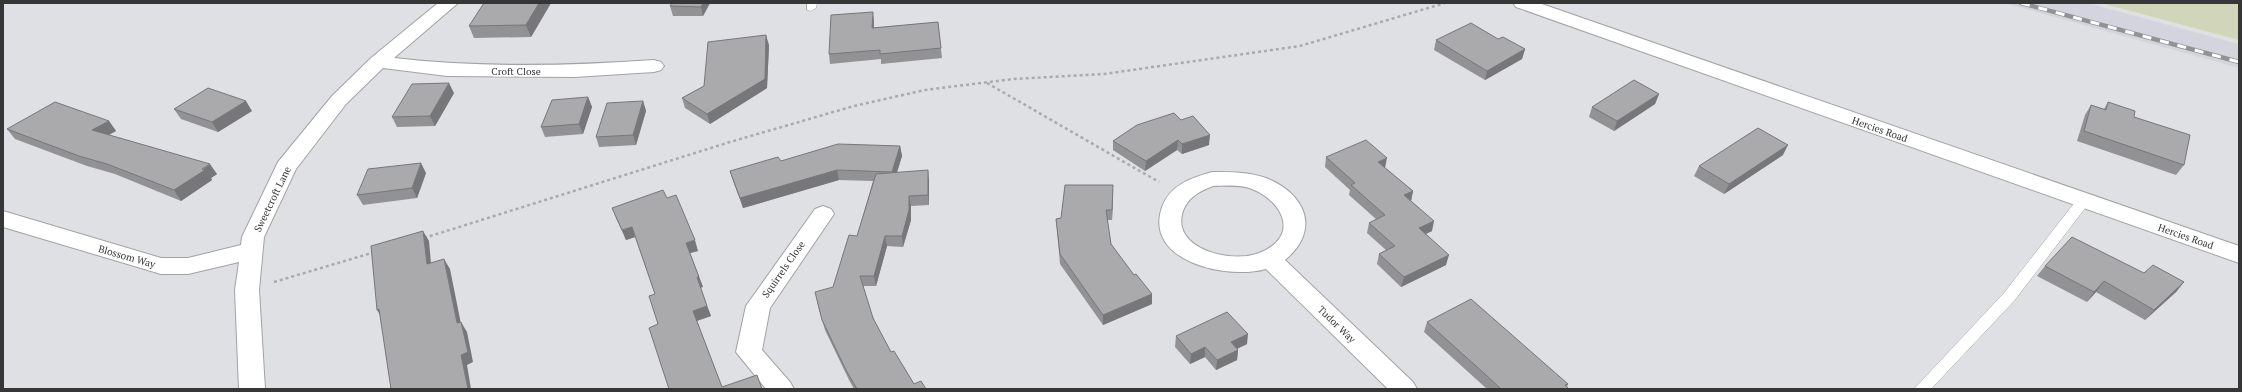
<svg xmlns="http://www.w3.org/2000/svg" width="2242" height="392" viewBox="0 0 2242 392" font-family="'PT Serif',serif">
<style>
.built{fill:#d4d4de}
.green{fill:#d1d5b9}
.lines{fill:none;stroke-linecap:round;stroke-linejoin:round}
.lane-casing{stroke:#a2a2a5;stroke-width:1}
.street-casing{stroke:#a2a2a5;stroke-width:2}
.secondary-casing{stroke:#a2a2a5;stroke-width:2}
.path{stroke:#a9aaac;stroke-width:2.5;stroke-dasharray:3 3;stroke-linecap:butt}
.lane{fill:#fff;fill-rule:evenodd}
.street{fill:#fff;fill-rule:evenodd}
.secondary{fill:#fff;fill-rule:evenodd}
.rail-casing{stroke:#929294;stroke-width:4.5}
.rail{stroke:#fff;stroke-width:3;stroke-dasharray:9;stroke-linecap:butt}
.wall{fill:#929295}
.shaded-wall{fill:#777779}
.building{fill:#aaaaad;stroke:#777779}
.labels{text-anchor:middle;stroke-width:3;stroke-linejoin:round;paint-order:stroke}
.street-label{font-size:10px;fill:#363637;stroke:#fff}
</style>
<rect width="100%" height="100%" fill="#dfe0e3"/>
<path class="built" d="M2004 3H2087L2239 44V68Z"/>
<path class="green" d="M2101 3H2239V40Z"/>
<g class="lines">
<defs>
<g id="lane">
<path d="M807 3H817L816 8 811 11 807 10Z"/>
<path d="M2084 196 2089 197 2091 200 2089 203 2014 301 1931 389H1914L2004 293 2079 197Z"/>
</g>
<g id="street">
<path d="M438 3H458L394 58C481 68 567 66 654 60L661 62 664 66 661 70 654 72 574 77 447 76 383 68 346 104 296 169 264 237 259 290 265 389H239L235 290 239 262 188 274H161L3 227V211L161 258H188L241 245 242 237 278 162 332 96 371 58Z"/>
<path d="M1212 172C1231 172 1249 172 1266 178 1306 194 1321 230 1285 260L1413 382 1417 389H1388L1266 269C1228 280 1143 262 1162 207 1170 185 1191 178 1212 172ZM1213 186C1225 186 1240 184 1252 189 1284 202 1300 237 1259 253 1232 264 1170 249 1183 211 1188 197 1200 191 1213 186Z"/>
<path d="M823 206 831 209 834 214 770 308 762 350 790 382 794 389H766L736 352 746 306 815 209Z"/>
</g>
<path id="secondary" d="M1513 3H1539L2239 246V263L1516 7Z"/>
</defs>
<use href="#lane" class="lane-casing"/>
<use href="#street" class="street-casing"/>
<use href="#secondary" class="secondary-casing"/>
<g class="path">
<path d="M987 83 1159 182"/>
<path d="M424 238 730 142 854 106 925 90 1013 79 1104 74 1300 46 1445 3"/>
<path d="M274 282 375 252"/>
</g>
<use href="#lane" class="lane"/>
<use href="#street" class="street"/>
<use href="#secondary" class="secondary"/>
<defs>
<path id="rail" d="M2021 3 2239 62"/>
</defs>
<use href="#rail" class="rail-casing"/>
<use href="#rail" class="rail"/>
</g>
<g class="wall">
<path d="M484 3H551L531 37 474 38 469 26Z"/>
<path d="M710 3 703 16H673L670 6Z"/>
<path d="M874 21V28L938 22 942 58 881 64V59L830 64 829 54Z"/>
<path d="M1436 40 1525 49 1522 59 1485 80 1434 50Z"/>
<path d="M769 45 767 88 710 124 685 108 682 98 704 86Z"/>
<path d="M454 93 435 126 397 127 392 117Z"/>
<path d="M1659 94 1655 104 1614 131 1589 117 1592 107Z"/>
<path d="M588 97 592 107 583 134 545 137 541 127Z"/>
<path d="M643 101 646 111 636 145 599 147 596 137Z"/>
<path d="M2108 102 2134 117 2184 165 2176 175 2077 141 2085 115 2091 105 2104 109Z"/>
<path d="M174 109 252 111 218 132 181 119Z"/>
<path d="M1181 120 1209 145 1182 154 1177 150 1145 171 1113 150V141Z"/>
<path d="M109 121 116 131 109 135 217 174 211 178 212 180 181 201 115 174 87 166 15 139 7 129Z"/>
<path d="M900 146 902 156 897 172 929 180V205L911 206V220L903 247 887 246 876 286H863L873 318 891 352 914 384 926 389H854L849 380 825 330 817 302 833 287 857 236 873 181 839 180 743 208 733 181 730 171 781 161Z"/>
<path d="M1783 155 1724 194 1694 176 1699 166Z"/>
<path d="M1326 157 1385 168 1413 191 1411 201 1432 231 1426 234 1446 265 1401 287 1377 264 1379 254 1386 250 1367 233 1369 223 1376 219 1349 195 1350 190 1325 167Z"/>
<path d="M426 173 417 198 363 205 357 195Z"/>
<path d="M1113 196 1112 220H1107L1111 244 1134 275 1152 294V304L1103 325 1060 264 1056 219 1061 218Z"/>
<path d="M612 208 698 251 690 253 703 287H700L711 316 697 321 722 387 762 389H669L658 324 655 294 635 237 626 240 616 218Z"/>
<path d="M2045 266 2144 273 2184 282 2176 292 2145 320 2096 292 2087 302 2037 276Z"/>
<path d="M1427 322 1568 384 1567 387 1569 389H1487L1424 332Z"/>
<path d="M1176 336 1247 344 1237 349 1238 350 1237 360 1216 370 1205 357 1190 364 1175 347Z"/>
</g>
<g class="shaded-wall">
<path d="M539 3H551L531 37 526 25Z"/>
<path d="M703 3H710L703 16 701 7Z"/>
<path d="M873 12 874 21 873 38 872 28Z"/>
<path d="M766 35 769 45 767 88 710 124 707 114Z"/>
<path d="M1525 49 1522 59 1485 80 1487 71Z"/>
<path d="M449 83 454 93 435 126 430 116Z"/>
<path d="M1659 94 1655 104 1614 131 1617 121Z"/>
<path d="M588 97 592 107 583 134 579 124Z"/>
<path d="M246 101 252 111 218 132 212 122Z"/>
<path d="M643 101 646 111 636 145 633 135Z"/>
<path d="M109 121 116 131 99 140 92 130Z"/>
<path d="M1210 135 1209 145 1182 154V144Z"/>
<path d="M1178 140 1177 150 1145 171 1146 161Z"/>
<path d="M1788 145 1783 155 1724 194 1729 184Z"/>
<path d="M900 146 902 156 894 182 892 172Z"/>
<path d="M1387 158 1385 168 1378 162Z"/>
<path d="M421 163 426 173 417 198 412 188Z"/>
<path d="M210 164 217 174 211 178 212 180 181 201 174 190Z"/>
<path d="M837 170 839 180 743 208 740 198Z"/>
<path d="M928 170 929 180V205L928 195Z"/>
<path d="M1113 185V196L1112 220V210Z"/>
<path d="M1413 191 1411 201 1404 195Z"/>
<path d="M909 196 911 206V220L903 247 902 236Z"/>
<path d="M1434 221 1432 231 1417 238 1419 228Z"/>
<path d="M632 227 635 237 626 240 622 230Z"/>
<path d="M423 231 429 241 432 275 427 264Z"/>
<path d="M885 236 887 246 876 286 874 276Z"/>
<path d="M695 240 698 251 690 253 686 243Z"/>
<path d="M1449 255 1446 265 1401 287 1404 277Z"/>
<path d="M444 259 450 269 463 334 457 323Z"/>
<path d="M697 277H699L703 287 700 288Z"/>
<path d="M2104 281 2096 292 2087 302 2094 292Z"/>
<path d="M2184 282 2176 292 2145 320 2154 310Z"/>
<path d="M1152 294V304L1103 325V315Z"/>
<path d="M707 306 711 316 696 321 693 311Z"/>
<path d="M379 309 383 320 377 310Z"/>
<path d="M461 322 467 332 473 362 467 365 471 389H468L461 355Z"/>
<path d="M1248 334 1247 344 1230 352 1231 342Z"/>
<path d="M1205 347V357L1190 364 1191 354Z"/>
<path d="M1238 350 1237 360 1216 370 1217 360Z"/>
</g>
<g class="building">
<path d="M484 3H539L526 25 469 26Z"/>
<path d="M672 3H703L701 7 670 6Z"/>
<path d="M873 12 872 28 938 22 941 48 880 54V50L829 54 831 15Z"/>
<path d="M1471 23 1498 39 1503 37 1525 49 1487 71 1436 40Z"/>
<path d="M766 35 765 79 707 114 682 98 704 86 708 42Z"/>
<path d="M1634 80 1659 94 1617 121 1592 107Z"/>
<path d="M449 83 430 116 392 117 412 84Z"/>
<path d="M208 88 246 101 212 122 174 109Z"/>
<path d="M588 97 579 124 541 127 552 100Z"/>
<path d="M643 101 633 135 596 137 607 103Z"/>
<path d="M55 102 109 121 92 130 210 164 202 169 205 170 174 190 107 164 79 156 7 129Z"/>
<path d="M2108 102 2135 111 2134 117 2190 135 2184 165 2084 131 2091 105 2106 110Z"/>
<path d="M1174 113 1181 120 1193 116 1210 135 1182 144 1178 140 1146 161 1113 141 1137 125Z"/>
<path d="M1758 128 1788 145 1729 184 1699 166Z"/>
<path d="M1366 140 1387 158 1378 162 1413 191 1404 195 1434 221 1419 228 1449 255 1404 277 1379 254 1395 246 1369 223 1385 215 1351 185 1355 183 1326 157Z"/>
<path d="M838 144 900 146 892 172 837 170 740 198 730 171 778 157 781 161Z"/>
<path d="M421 163 412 188 357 195 368 169Z"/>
<path d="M928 170V195L909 196V210L902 236H885L874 276H860L873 318 891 352 894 351 914 384 921 381 926 389H857L846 370 822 320 815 292 833 287 849 235 857 236 876 174Z"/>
<path d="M1065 185H1113L1112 210H1106L1111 244 1134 275 1136 274 1152 294 1103 315 1060 254 1056 219 1061 218Z"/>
<path d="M663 190 667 198 676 195 695 240 686 243 699 277H697L707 306 693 311 722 387 757 375 762 389H669L649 328 658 324 649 296 655 294 632 227 622 230 612 208Z"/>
<path d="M423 231 427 264 444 259 457 323 461 322 468 352 461 355 468 389H391L379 309 377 310 371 246Z"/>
<path d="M2072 237 2144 273 2153 265 2184 282 2154 310 2104 281 2094 292 2045 266Z"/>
<path d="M1471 299 1568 384 1565 385 1569 389H1501L1486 375 1427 322Z"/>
<path d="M1227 312 1248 334 1231 342 1238 350 1217 360 1205 347 1191 354 1176 336Z"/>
</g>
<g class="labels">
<g class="street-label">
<text x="516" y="75">Croft Close</text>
<text transform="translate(1880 129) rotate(19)" y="4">Hercies Road</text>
<text transform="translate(272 199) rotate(-64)" y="4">Sweetcroft Lane</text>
<text transform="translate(2186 236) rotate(19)" y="4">Hercies Road</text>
<text transform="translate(127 256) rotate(16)" y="4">Blossom Way</text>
<text transform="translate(783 269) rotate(-55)" y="4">Squirrels Close</text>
<text transform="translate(1337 324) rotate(44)" y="4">Tudor Way</text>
</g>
</g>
<rect width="2242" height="392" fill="none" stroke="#363637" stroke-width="8"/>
</svg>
